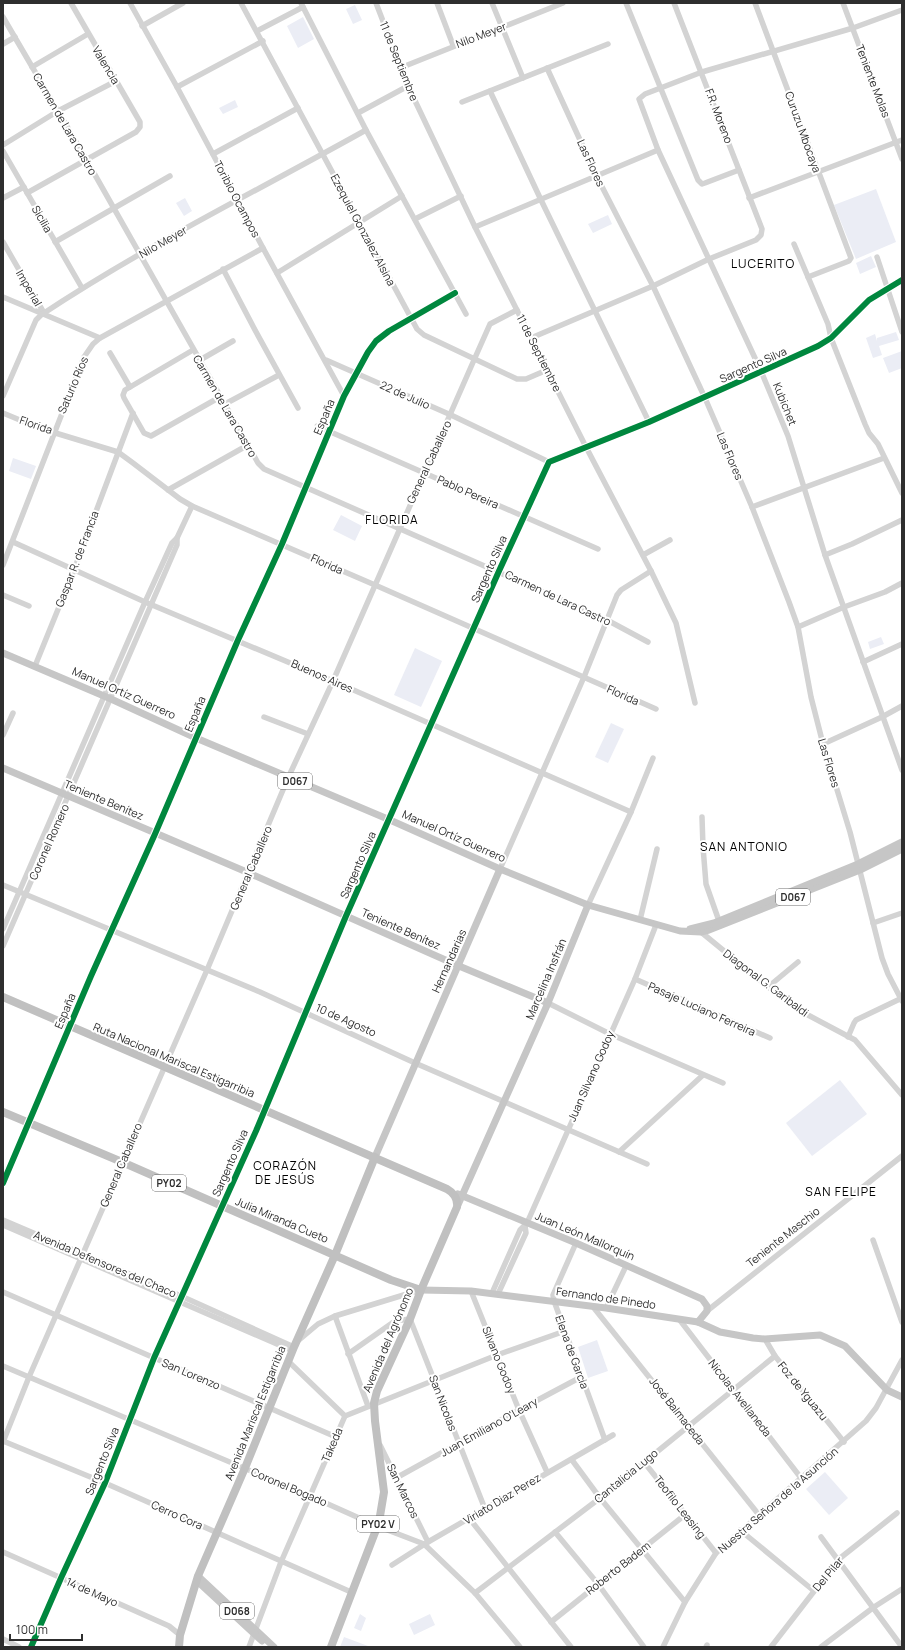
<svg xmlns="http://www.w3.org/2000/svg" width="905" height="1650" viewBox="0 0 905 1650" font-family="Manrope,sans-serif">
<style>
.green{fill:#ebedf5}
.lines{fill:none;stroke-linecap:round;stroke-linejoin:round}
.minor{stroke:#d3d3d3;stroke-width:5.5}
.major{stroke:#c6c6c6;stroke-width:7}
.highway{stroke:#c0c0c0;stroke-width:8}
.cycleway-casing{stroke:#fff;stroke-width:8}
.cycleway{stroke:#00873e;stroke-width:6}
.labels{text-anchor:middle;stroke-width:4;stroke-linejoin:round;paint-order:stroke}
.shield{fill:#fff;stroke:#6d6d6d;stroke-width:1}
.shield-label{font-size:10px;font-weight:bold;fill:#2e2e2e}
.street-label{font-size:11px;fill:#2e2e2e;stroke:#fff}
.neighbourhood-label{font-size:12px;letter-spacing:1px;fill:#000;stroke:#fff}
</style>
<rect width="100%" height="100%" fill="#fff"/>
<g class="green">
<path d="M355 5 362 20 353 24 346 9Z"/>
<path d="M303 17 314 39 298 48 287 26Z"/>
<path d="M235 100 238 107 223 114 219 108Z"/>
<path d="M876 189 896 242 856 259 834 205Z"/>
<path d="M185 198 192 211 184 216 176 203Z"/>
<path d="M608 215 612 224 593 233 588 224Z"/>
<path d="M871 256 876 267 860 274 856 263Z"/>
<path d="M896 332 899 340 879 346 882 355 873 358 866 338 875 334 877 341V338Z"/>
<path d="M902 351V368L889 373 883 358Z"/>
<path d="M13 458 36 466 31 479 9 471Z"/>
<path d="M341 515 362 526 355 541 333 530Z"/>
<path d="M881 637 884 644 870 649 868 642Z"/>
<path d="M415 648 442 661 421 707 394 695Z"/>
<path d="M611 723 624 729 608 763 595 757Z"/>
<path d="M840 1080 867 1114 812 1156 786 1123Z"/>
<path d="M597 1340 608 1371 588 1378 578 1347Z"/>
<path d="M825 1472 848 1498 829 1515 806 1489Z"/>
<path d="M360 1614 366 1618 361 1631 354 1628Z"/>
<path d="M430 1614 435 1625 414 1635 409 1624Z"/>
<path d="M344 1637 368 1646 367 1647H340Z"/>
</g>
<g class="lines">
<g class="minor">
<path d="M130 3 177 87 263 248 344 396"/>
<path d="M241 3 417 329 424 335 517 379H526L547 370"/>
<path d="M301 3 366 130 466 314"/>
<path d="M376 3 408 86 475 227 586 447 651 571 676 623 695 703"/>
<path d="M437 3 453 45"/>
<path d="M492 3 523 78"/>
<path d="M626 3 698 180 702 184 705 183 739 170"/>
<path d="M755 3 851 258 849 261 808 277"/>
<path d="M843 3 902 159"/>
<path d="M902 10 853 28 702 72 645 94 639 99 658 150 761 371 788 436 825 555 902 770"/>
<path d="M3 17 86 159 248 445 258 463 264 469 607 620 648 642"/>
<path d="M142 26 183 3"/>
<path d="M257 31 303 7"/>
<path d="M3 44 15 37"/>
<path d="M32 67 88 34"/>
<path d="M400 68 563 3"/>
<path d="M547 68 597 177 653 286 705 398 752 507 789 602 798 627 811 697 823 744 850 832 882 958 888 974 902 1001"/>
<path d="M177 87 263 41"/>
<path d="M490 91 541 200 649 422"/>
<path d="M462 102 608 44"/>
<path d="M358 113 408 86"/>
<path d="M3 145 58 111 116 81"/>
<path d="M3 151 82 288"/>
<path d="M213 154 298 108"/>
<path d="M27 193 136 132 140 127V122L71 3"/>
<path d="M3 198 24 187"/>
<path d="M749 198 902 140"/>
<path d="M415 219 461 196"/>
<path d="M475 227 658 150"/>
<path d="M3 242 44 313"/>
<path d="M55 242 170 176"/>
<path d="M794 244 828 324 831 338 865 424 869 433 878 444 902 493"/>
<path d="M877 257 902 332"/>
<path d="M223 269 255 330 298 408"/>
<path d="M277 273 402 196"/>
<path d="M3 297 100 338"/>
<path d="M531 338 653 286 709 259 756 240 761 235 762 229 674 3"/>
<path d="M193 350 125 390 123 395 124 398 144 433 151 436 220 397"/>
<path d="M110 353 130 387"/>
<path d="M200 360 233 341"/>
<path d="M326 360 451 415 549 462"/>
<path d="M3 396 36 320 41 315C145 246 257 191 366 130"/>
<path d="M225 404 279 375"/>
<path d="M3 413 39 428 118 452 133 463 180 499 192 506 375 585 656 709"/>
<path d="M317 426 598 549"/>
<path d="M168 490 248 445"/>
<path d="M752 507 884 458"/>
<path d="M13 542 145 602 333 681 631 812"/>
<path d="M643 555 670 540"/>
<path d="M825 555 852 544 902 520"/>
<path d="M3 565 84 357 93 344 100 338 263 248"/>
<path d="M3 595 29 606"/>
<path d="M798 627 844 607 885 592 902 583"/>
<path d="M863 662 902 644"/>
<path d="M35 666 74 570 133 413"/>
<path d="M264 717 308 734"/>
<path d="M3 735 13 713"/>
<path d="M823 744 882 717 902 706"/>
<path d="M702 817 703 847 706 884 719 921"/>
<path d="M500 869 584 677 617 595 621 590 651 571"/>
<path d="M3 885 260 992 415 1063 647 1164"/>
<path d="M588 905 631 812 653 758"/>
<path d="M640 920 657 849"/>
<path d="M873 923 902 913"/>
<path d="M3 929 145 602 172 543 177 538"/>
<path d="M701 932 768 987 808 1015 855 1040 902 1095"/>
<path d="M3 946 177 545V538L192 506"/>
<path d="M635 979 770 1038"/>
<path d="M768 987 798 962"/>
<path d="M548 1003 610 1034 723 1083"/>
<path d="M848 1037 854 1023 856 1020 902 998"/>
<path d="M619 1152 703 1075"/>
<path d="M3 1183 91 976 155 834 238 640 282 544 344 396 368 352 376 341 389 331 455 293"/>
<path d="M3 1220 181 1296 294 1347"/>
<path d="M3 1225 293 1351"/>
<path d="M873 1240 902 1322"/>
<path d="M576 1243 553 1295 554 1301 605 1440"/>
<path d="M471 1291 519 1410 547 1472"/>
<path d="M3 1292 336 1437"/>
<path d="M492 1293 520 1230 527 1223 635 979 656 925"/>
<path d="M498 1294 526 1233 525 1226"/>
<path d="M594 1308 759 1515"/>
<path d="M606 1308 626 1266"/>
<path d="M707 1311 902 1156"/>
<path d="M335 1316 368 1406"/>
<path d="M679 1319 801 1478"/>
<path d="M765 1339 775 1356 844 1442"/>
<path d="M299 1340 318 1324 335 1316 420 1290"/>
<path d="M348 1354 395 1321 410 1319 485 1509"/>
<path d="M288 1361 345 1416"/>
<path d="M3 1366 310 1496 377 1526 424 1544 475 1593 520 1647"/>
<path d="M3 1441 105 1483 351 1592"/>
<path d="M3 1442 29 1377 207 970 288 778 333 681 474 360 490 324 517 310"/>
<path d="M380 1445 428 1542"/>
<path d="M572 1460 600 1498 685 1602"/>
<path d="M644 1462 716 1553"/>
<path d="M396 1478 519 1410 581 1377"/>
<path d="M469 1518 571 1647"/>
<path d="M740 1530 814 1591"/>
<path d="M555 1532 598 1584 644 1647"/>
<path d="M821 1537 902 1647"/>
<path d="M3 1552 169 1626 180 1635"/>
<path d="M392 1565 428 1542 613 1435"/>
<path d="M475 1593 600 1498 775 1356"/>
<path d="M551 1622 686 1514"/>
<path d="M3 1639 19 1647"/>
<path d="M31 1647 61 1578 105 1483 154 1358 256 1131 346 916 499 571 549 462 649 422 818 346 831 338 869 300 902 280"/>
<path d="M249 1647 281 1562 345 1416 497 1355 565 1331"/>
<path d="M663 1647 685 1602 716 1553 866 1421 876 1408 902 1360"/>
<path d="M706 1647 707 1645"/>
<path d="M771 1647 839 1559 897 1513"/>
<path d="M821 1647 874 1607 902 1589"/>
</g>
<g class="major">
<path d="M3 653 111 699 196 738 390 820 500 869 588 905 680 931 701 932 709 930 860 870 902 849"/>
<path d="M3 768 249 873 459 966 548 1003"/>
<path d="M690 929 714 923 858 864 902 842"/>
<path d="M375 1157 500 869"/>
<path d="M458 1194 576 1243 702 1299 707 1306V1311L698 1322"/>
<path d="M457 1207 548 1003 588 905"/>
<path d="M421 1290 471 1291 606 1308 698 1322 720 1332 753 1338 765 1339 820 1335 845 1346 887 1390 902 1397"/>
<path d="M198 1576 274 1647"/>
<path d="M197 1581 262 1641"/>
</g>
<g class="highway">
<path d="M3 997 447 1189C454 1193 458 1198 457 1207L421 1290 410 1319 377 1391 374 1403 375 1421 384 1492 379 1522 331 1647"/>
<path d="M3 1112 122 1162 391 1280 421 1290"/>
<path d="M179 1647 180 1635 198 1576 245 1468 294 1347 335 1255 375 1157"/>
</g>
<defs>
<g id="cycleway">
<path d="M3 1183 91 976 155 834 238 640 282 544 344 396 368 352 376 341 389 331 455 293"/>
<path d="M31 1647 61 1578 105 1483 154 1358 256 1131 346 916 499 571 549 462 649 422 818 346 831 338 869 300 902 280"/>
</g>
</defs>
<use href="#cycleway" class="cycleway-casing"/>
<use href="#cycleway" class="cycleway"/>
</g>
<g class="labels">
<g class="shield">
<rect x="278" y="773" width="34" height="16" rx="3"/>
<rect x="776" y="889" width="34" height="16" rx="3"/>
<rect x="152" y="1175" width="34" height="16" rx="3"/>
<rect x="357" y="1516" width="42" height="16" rx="3"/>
<rect x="220" y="1603" width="34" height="16" rx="3"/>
</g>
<g class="shield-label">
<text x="295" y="785">D067</text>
<text x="793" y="901">D067</text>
<text x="169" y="1187">PY02</text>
<text x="378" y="1528">PY02 V</text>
<text x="237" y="1615">D068</text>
</g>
<g class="street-label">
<text transform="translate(481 35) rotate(-21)" y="4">Nilo Meyer</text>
<text transform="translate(399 61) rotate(68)" y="4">11 de Septiembre</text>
<text transform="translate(106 65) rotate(59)" y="4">Valencia</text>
<text transform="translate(873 81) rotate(69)" y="4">Teniente Molas</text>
<text transform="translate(719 116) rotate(69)" y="4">F.R. Moreno</text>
<text transform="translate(65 124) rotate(60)" y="4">Carmen de Lara Castro</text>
<text transform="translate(803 132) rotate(70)" y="4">Curuzu Mbocaya</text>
<text transform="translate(591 163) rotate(65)" y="4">Las Flores</text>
<text transform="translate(237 199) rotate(62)" y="4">Toribio Ocampos</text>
<text transform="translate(42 219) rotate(60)" y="4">Sicilia</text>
<text transform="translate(363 230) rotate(62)" y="4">Ezequiel Gonzalez Alsina</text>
<text transform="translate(163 242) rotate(-30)" y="4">Nilo Meyer</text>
<text transform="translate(29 288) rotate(60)" y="4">Imperial</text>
<text transform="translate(539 353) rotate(63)" y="4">11 de Septiembre</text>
<text transform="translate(753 365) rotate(-24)" y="4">Sargento Silva</text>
<text transform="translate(73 385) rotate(-67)" y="4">Saturio Ríos</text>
<text transform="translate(405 395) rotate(24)" y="4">22 de Julio</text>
<text transform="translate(785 404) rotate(68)" y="4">Kubichet</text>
<text transform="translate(225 406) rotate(60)" y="4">Carmen de Lara Castro</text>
<text transform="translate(324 417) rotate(-67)" y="4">España</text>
<text transform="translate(36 425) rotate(19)" y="4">Florida</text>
<text transform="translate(730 456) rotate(67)" y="4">Las Flores</text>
<text transform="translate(429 462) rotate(-65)" y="4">General Caballero</text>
<text transform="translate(468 492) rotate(24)" y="4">Pablo Pereira</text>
<text transform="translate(77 559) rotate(-69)" y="4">Gaspar R. de Francia</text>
<text transform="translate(327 564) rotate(24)" y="4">Florida</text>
<text transform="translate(489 569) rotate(-66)" y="4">Sargento Silva</text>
<text transform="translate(558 598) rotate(25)" y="4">Carmen de Lara Castro</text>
<text transform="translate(322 676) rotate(24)" y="4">Buenos Aires</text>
<text transform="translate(124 693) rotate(24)" y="4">Manuel Ortíz Guerrero</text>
<text transform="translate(623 695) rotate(24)" y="4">Florida</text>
<text transform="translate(195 714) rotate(-67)" y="4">España</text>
<text transform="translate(829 763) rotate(73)" y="4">Las Flores</text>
<text transform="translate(104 800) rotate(23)" y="4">Teniente Benítez</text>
<text transform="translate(454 836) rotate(24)" y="4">Manuel Ortíz Guerrero</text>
<text transform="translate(49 842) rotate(-66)" y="4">Coronel Romero</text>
<text transform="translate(358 865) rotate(-66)" y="4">Sargento Silva</text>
<text transform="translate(251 868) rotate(-67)" y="4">General Caballero</text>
<text transform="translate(401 929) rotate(24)" y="4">Teniente Benítez</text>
<text transform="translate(449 961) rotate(-66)" y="4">Hernandarias</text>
<text transform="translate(546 979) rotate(-67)" y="4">Marcelina Insfrán</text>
<text transform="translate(766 983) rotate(37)" y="4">Diagonal G. Garibaldi</text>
<text transform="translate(702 1009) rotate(24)" y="4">Pasaje Luciano Ferreira</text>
<text transform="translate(65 1011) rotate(-67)" y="4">España</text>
<text transform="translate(346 1020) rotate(24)" y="4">10 de Agosto</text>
<text transform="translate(174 1060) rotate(23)" y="4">Ruta Nacional Mariscal Estigarribia</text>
<text transform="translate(591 1076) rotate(-66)" y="4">Juan Silvano Godoy</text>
<text transform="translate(230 1163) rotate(-66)" y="4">Sargento Silva</text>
<text transform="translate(121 1165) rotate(-67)" y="4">General Caballero</text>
<text transform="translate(282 1220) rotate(23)" y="4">Julia Miranda Cueto</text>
<text transform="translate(585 1236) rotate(23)" y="4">Juan León Mallorquín</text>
<text transform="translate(783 1237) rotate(-38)" y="4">Teniente Maschio</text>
<text transform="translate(105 1264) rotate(23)" y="4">Avenida Defensores del Chaco</text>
<text transform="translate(606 1298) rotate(8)" y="4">Fernando de Pinedo</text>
<text transform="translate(388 1340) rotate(-67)" y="4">Avenida del Agrónomo</text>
<text transform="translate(572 1352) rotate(70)" y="4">Elena de Garcia</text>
<text transform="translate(499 1360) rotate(68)" y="4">Silvano Godoy</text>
<text transform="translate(191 1374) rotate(23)" y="4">San Lorenzo</text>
<text transform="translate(803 1391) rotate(51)" y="4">Foz de Yguazu</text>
<text transform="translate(740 1398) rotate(52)" y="4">Nicolas Avellaneda</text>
<text transform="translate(443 1403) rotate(69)" y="4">San Nicolas</text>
<text transform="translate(677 1411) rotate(52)" y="4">José Balmaceda</text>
<text transform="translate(255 1413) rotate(-68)" y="4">Avenida Mariscal Estigarribia</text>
<text transform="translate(489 1427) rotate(-29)" y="4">Juan Emiliano O'Leary</text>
<text transform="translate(332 1445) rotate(-67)" y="4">Takeda</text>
<text transform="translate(102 1461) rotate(-68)" y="4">Sargento Silva</text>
<text transform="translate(626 1476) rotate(-39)" y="4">Cantalicia Lugo</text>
<text transform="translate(289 1487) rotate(23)" y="4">Coronel Bogado</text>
<text transform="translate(403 1491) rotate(64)" y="4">San Marcos</text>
<text transform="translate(502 1499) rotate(-31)" y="4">Viriato Diaz Perez</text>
<text transform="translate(778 1500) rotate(-41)" y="4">Nuestra Señora de la Asunción</text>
<text transform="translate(680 1507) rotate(52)" y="4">Teofilo Leasing</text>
<text transform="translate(177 1515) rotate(24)" y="4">Cerro Cora</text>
<text transform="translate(618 1568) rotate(-38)" y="4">Roberto Badem</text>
<text transform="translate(828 1574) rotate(-50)" y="4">Del Pilar</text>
<text transform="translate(92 1592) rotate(24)" y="4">14 de Mayo</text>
</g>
<g class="neighbourhood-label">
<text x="763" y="268">LUCERITO</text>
<text x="392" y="524">FLORIDA</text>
<text x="744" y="851">SAN ANTONIO</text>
<text x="285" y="1170">CORAZÓN<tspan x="285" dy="14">DE JESÚS</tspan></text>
<text x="841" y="1196">SAN FELIPE</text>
</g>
</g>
<rect width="905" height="1650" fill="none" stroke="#2e2e2e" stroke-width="8"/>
<path d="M10 1634v6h72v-6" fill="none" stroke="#2e2e2e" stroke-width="2"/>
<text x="16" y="1634" font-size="12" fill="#2e2e2e" stroke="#ffffff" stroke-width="3" paint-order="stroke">100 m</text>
</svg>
